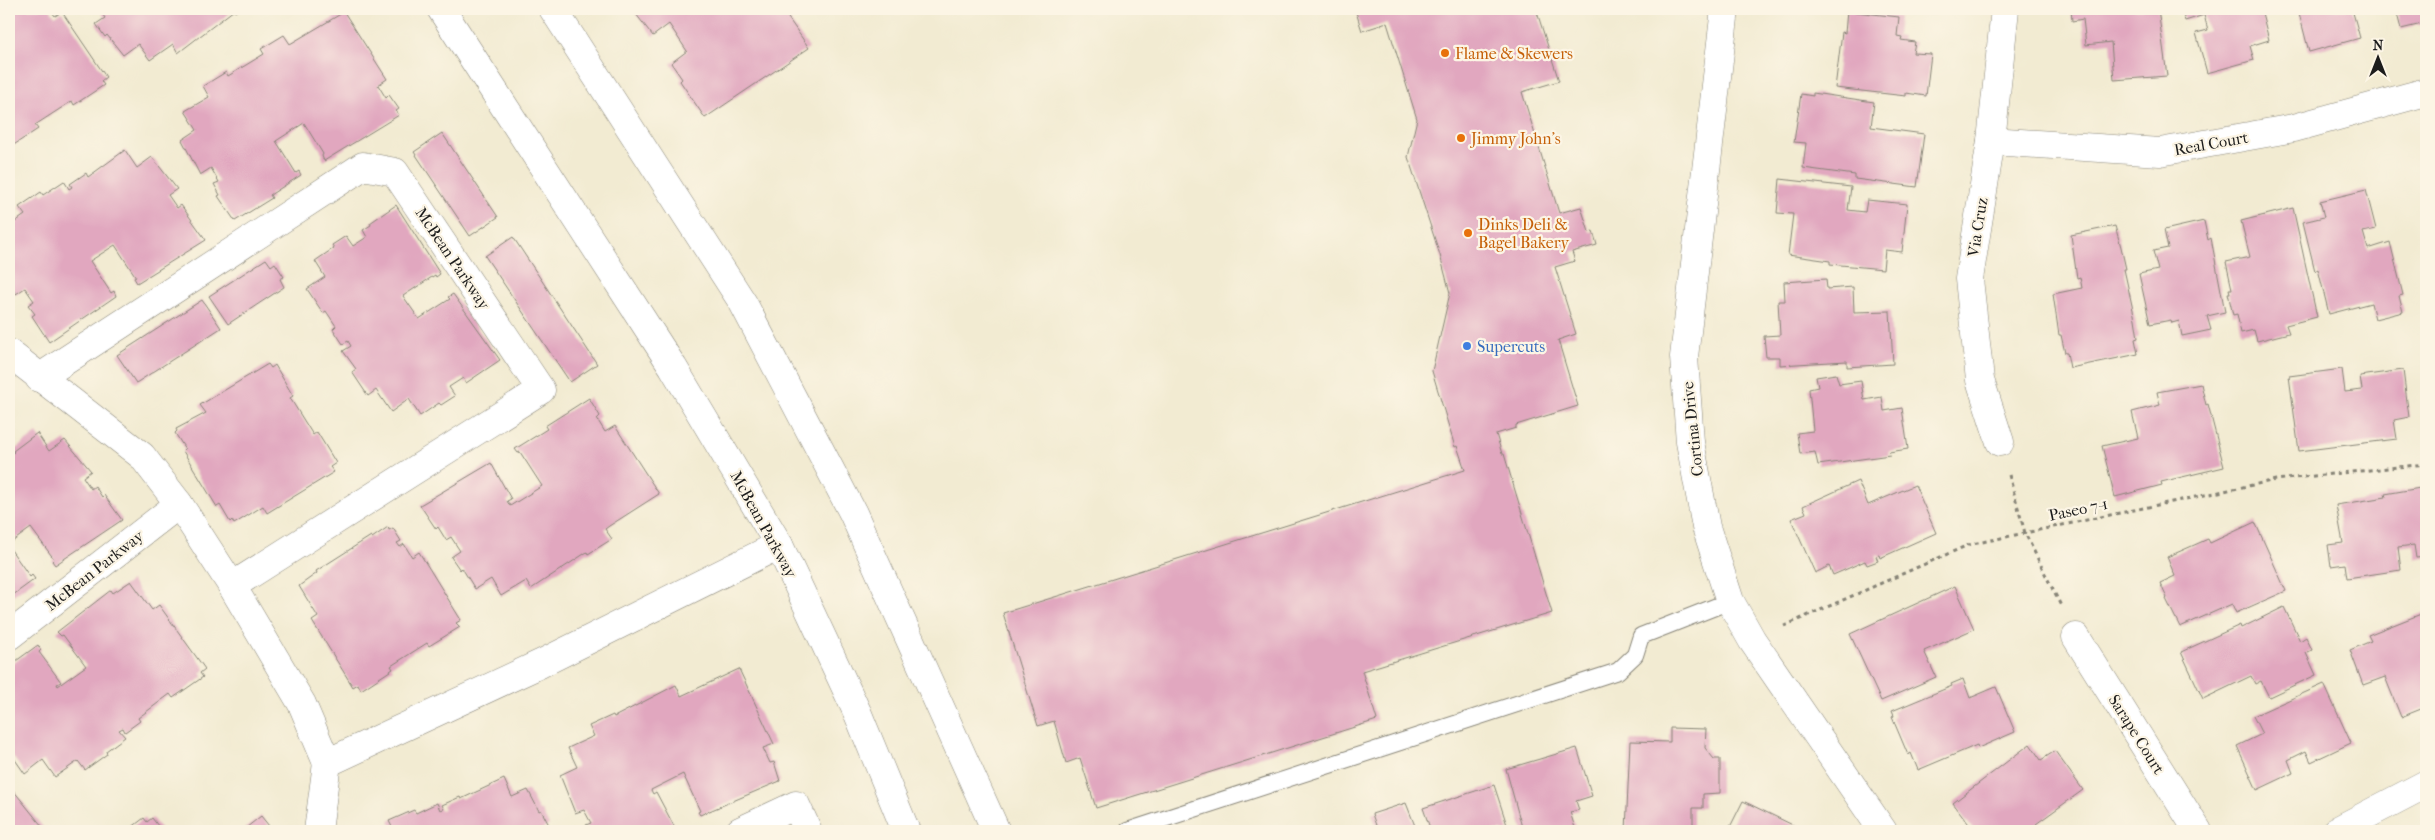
<svg xmlns="http://www.w3.org/2000/svg" width="2435" height="840" viewBox="0 0 2435 840" font-family="'IM FELL French Canon',serif">
<style>
.building{fill:#e1a7bf}
.lines{fill:none;stroke-linecap:round;stroke-linejoin:round}
.service-casing{stroke:#878477;stroke-width:18}
.minor-casing{stroke:#878477;stroke-width:29}
.secondary-casing{stroke:#878477;stroke-width:29}
.path{stroke:#878477;stroke-width:3;stroke-dasharray:4 4;stroke-linecap:butt}
.service{stroke:#fff;stroke-width:16}
.minor{stroke:#fff;stroke-width:28}
.secondary{stroke:#fff;stroke-width:28}
.food-dot{fill:#e8710a;stroke:#fcf5e5;stroke-width:2}
.shop-dot{fill:#3f7fe0;stroke:#fcf5e5;stroke-width:2}
.labels{text-anchor:middle;stroke-width:4.5;stroke-linejoin:round;paint-order:stroke}
.food-label{font-size:16px;fill:#c56008;stroke:#fcf5e5;text-anchor:start}
.street-label{font-size:16px;fill:#1c1c1c;stroke:#fcf5e5}
.shop-label{font-size:16px;fill:#366cbe;stroke:#fcf5e5;text-anchor:start}
</style>
<rect width="100%" height="100%" fill="#fcf5e5"/>
<filter id="ink" filterUnits="userSpaceOnUse"><feTurbulence type="fractalNoise" baseFrequency=".02" numOctaves="2"/><feDisplacementMap in="SourceGraphic" scale="10" xChannelSelector="R" yChannelSelector="G"/><feConvolveMatrix kernelMatrix="1 2 1 2 8 2 1 2 1" color-interpolation-filters="sRGB"/></filter>
<filter id="wash" filterUnits="userSpaceOnUse"><feTurbulence type="fractalNoise" baseFrequency=".0096" numOctaves="4" result="noise"/><feDisplacementMap in="SourceGraphic" scale="20" xChannelSelector="R" yChannelSelector="G"/><feGaussianBlur stdDeviation="1.12" result="paint"/><feColorMatrix in="noise" values="0 0 0 0 0 0 0 0 0 0 0 0 0 0 0 0 0 1.4 0 .05"/><feComposite in="paint" operator="in"/></filter>
<g filter="url(#wash)">
<rect width="100%" height="100%" fill="#f2ebd2"/>
<g id="blocks">
<g class="building">
<path d="M9 9H50L55 16 62 12 106 77 101 81 104 85 74 105 72 101 35 125 38 129 9 148Z"/>
<path d="M99 9H239L235 12 234 10 178 53 173 44 150 60 138 44 123 55 107 35 105 37 96 24 105 18Z"/>
<path d="M632 9H754L758 14 766 9H782L809 48 705 118 680 81 682 79 671 63 687 51 669 24 653 36Z"/>
<path d="M1355 9H1536L1559 81 1522 92 1559 213 1581 207 1589 232 1593 231 1597 245 1572 252 1575 261 1555 267 1576 334 1558 340 1578 406 1516 425V428L1496 434 1502 454H1504L1552 613 1362 671 1377 720 1096 808 1080 758 1066 763 1054 721 1038 726 1003 613 1465 470 1457 446 1455 447 1432 371 1450 293 1440 255 1408 157 1417 119 1387 23 1362 31Z"/>
<path d="M2071 9H2158L2167 76 2114 80 2111 42 2086 45 2083 19 2072 21Z"/>
<path d="M2181 9H2261L2269 40 2250 46 2254 60 2207 73 2196 33 2208 30 2204 15 2185 21Z"/>
<path d="M2298 9H2352L2360 38 2309 52Z"/>
<path d="M2383 9H2426V23L2401 29 2396 10 2385 13Z"/>
<path d="M1847 11 1899 17 1897 36 1902 37 1901 40 1915 42 1913 53 1931 54 1926 96 1906 93V96L1835 88 1842 32 1845 33Z"/>
<path d="M344 12 387 79 378 85 386 98 389 95 399 109 396 111 399 115 324 161 322 156 323 154 304 123 276 141 296 173 299 171 301 175 270 195 272 198 235 221 218 196 220 195 214 184 219 182 211 168 200 175 182 140 197 130 185 111 209 97 203 86 226 72 228 76 264 54 261 49 284 35 290 44Z"/>
<path d="M1813 93 1874 102 1871 127 1924 134 1917 187 1855 179V175L1803 168 1806 143 1794 142 1801 94 1813 96Z"/>
<path d="M442 133 498 217 470 236 414 152Z"/>
<path d="M125 150 137 168 152 157 177 189 168 195 177 208 181 205 206 240 137 283 134 278 136 277 115 245 90 261 111 293 114 291 116 296 49 342 32 316 35 314 28 305 34 301 25 288 16 294 9 284V251L12 249 9 245V226L25 215 19 207 41 192 43 195 64 181 69 189 72 187 70 184 86 173 88 177Z"/>
<path d="M1780 179 1851 187 1848 210 1865 212 1867 200 1907 204 1902 252 1885 250 1883 269 1830 264V261L1788 255 1793 214 1777 213Z"/>
<path d="M2366 190 2376 229 2363 232 2368 249 2390 242 2403 295 2399 296 2403 312 2375 319 2371 303 2329 314 2318 269 2315 271 2303 222 2324 217 2320 201Z"/>
<path d="M396 205 440 274 436 277 435 275 403 296 419 319 450 299 448 297 453 294 500 360 466 383 463 378 449 387 455 396 441 405 439 403 420 416 409 399 391 412 376 390 368 396 352 372 356 369 343 351 351 346 348 341 343 344 333 329 336 326 326 311 323 313 307 289 325 277 315 261 334 248 332 245 346 236 353 246 367 237 363 230 371 225 370 223Z"/>
<path d="M2293 208 2317 317 2286 325 2289 333 2257 341 2254 330 2241 333 2237 314 2233 315 2228 293H2230L2229 289H2232L2226 262 2250 257 2241 221Z"/>
<path d="M2204 221 2208 240 2211 238 2225 312 2207 316 2211 330 2182 336 2179 321 2172 323 2171 320 2150 324 2139 274 2158 270 2153 251 2168 248 2164 230Z"/>
<path d="M2115 226 2121 247 2126 269H2124L2135 319 2138 338 2135 339 2138 354 2070 368 2067 353H2065L2061 335H2059L2053 294 2082 288 2080 277 2077 278 2071 235Z"/>
<path d="M513 237 597 364 570 382 485 256Z"/>
<path d="M266 259 271 266 275 263 284 277 280 279 284 287 228 324 209 296Z"/>
<path d="M1826 279 1827 289 1853 287 1854 312 1890 311 1893 364 1847 367V361L1780 365V357H1766L1764 336 1780 335 1778 301H1785L1784 282Z"/>
<path d="M202 300 221 328 136 383 117 355Z"/>
<path d="M268 364 271 368 275 365 293 396 290 398 313 435 317 432 336 463 330 467 334 472 267 513 263 506 234 524 232 520 230 522 220 505 217 507 183 451 185 449 175 433 177 431 176 429 206 413 200 405Z"/>
<path d="M2342 369 2345 392 2362 390 2360 376 2403 370 2409 417 2394 420 2397 439 2299 451 2289 376Z"/>
<path d="M1836 374 1839 384 1861 381 1864 400 1882 397 1884 411 1902 408 1908 449 1889 452 1890 455 1818 465 1815 452 1800 454 1797 433 1813 431 1809 389 1818 387 1816 377Z"/>
<path d="M2201 384 2206 405 2208 404 2224 467 2161 482 2162 485 2115 497 2102 446 2138 438 2132 412 2160 405 2157 392Z"/>
<path d="M589 398 600 416 597 419 605 432 615 426 659 494 609 526 605 529 612 539 588 554 587 552 531 589 526 581 501 596 491 579 475 589 462 568 460 570 451 557 460 551 451 537 446 540 438 527 436 529 420 505 491 463 511 499 507 501 510 506 542 486 520 452 518 453 515 449 547 429 545 426Z"/>
<path d="M37 433 49 451 65 440 91 471 83 477 91 489 95 486 102 497 104 495 122 520 55 565 52 561 54 559 31 528 9 544V456L14 452 13 451Z"/>
<path d="M1858 481 1868 505 1915 485 1936 533 1880 558 1879 555 1876 556 1878 561 1867 565 1865 561 1833 575 1829 566 1815 573 1791 519 1806 513 1803 506Z"/>
<path d="M2426 487V557L2416 558 2414 545 2398 547 2401 570 2347 578 2345 564 2331 566 2328 545 2343 543 2336 505 2386 497 2385 494Z"/>
<path d="M2255 522 2286 591 2236 613 2232 604 2180 627 2166 599 2167 598 2160 583 2175 576 2167 557 2208 539 2210 543Z"/>
<path d="M388 527 389 530 393 528 401 541 397 543 400 547 404 544 412 557 419 552 461 620 456 623 460 627 429 646 427 643 391 666 393 669 361 690 358 684 353 687 312 621 318 617 299 586 317 573 316 571 371 536 372 538Z"/>
<path d="M9 547 30 577 32 575 35 579 9 598Z"/>
<path d="M131 581 152 610 159 605 205 669 200 673 203 677 173 698 170 694 138 718 140 721 125 732 123 728 119 730 125 737 106 751 107 754 85 770 78 761 55 777 43 760 25 774 9 751V735L11 734 9 731V666L38 645 41 650 39 652 61 682 57 684 58 686 86 666 63 635 61 636 57 632 111 590 113 593Z"/>
<path d="M1955 586 1974 629 1924 651 1936 677 1881 701 1850 634Z"/>
<path d="M2284 607 2300 641 2306 637 2312 650 2306 653 2316 675 2269 697 2261 681 2255 684 2251 676 2203 699 2181 652 2240 625 2241 628Z"/>
<path d="M2426 612V707L2401 717 2385 677 2363 685 2350 650 2371 641 2368 635Z"/>
<path d="M739 669 774 744 763 748 770 763 774 762 780 781 700 815 698 812 700 811 683 774 651 790 653 794 656 792 675 828 668 831H589L586 825 591 823 584 810 575 813 560 775 577 767 568 748 594 736 589 726 613 715 614 717 676 685 681 696Z"/>
<path d="M1963 679 1970 698 1996 687 2015 732 1978 748 1977 745 1918 770 1911 753 1908 755 1892 717 1894 716 1892 711 1952 686 1951 684Z"/>
<path d="M2324 684 2351 743 2311 762 2306 751 2288 760 2293 773 2257 790 2237 746 2262 734 2253 716Z"/>
<path d="M1670 728 1706 729 1705 748 1714 759H1720V793L1703 794V808H1693V831H1626L1630 741 1670 742Z"/>
<path d="M2030 744 2041 760 2055 751 2083 790 2036 824 2041 831H1974L1953 803Z"/>
<path d="M1577 748 1592 796 1576 801 1579 810 1570 812 1576 831H1523L1506 769Z"/>
<path d="M504 779 512 797 528 790 539 811 541 810 549 825 540 831H394L389 821 414 810 416 813 437 803 440 810 444 809 442 805 460 797 461 799Z"/>
<path d="M9 785 46 831H9Z"/>
<path d="M1494 785 1509 831H1431L1423 808Z"/>
<path d="M1743 801 1799 828 1798 831H1728Z"/>
<path d="M1406 803 1417 831H1378L1372 814Z"/>
<path d="M261 816 273 831H242Z"/>
<path d="M144 818 147 822 152 818 162 831H127Z"/>
</g>
</g>
</g>
<g filter="url(#ink)">
<use href="#blocks" fill-opacity="0" stroke="#878477" stroke-width="1"/>
<g class="lines">
<defs>
<path id="service" d="M1127 831 1618 671 1635 655 1641 636 1730 601"/>
<g id="minor">
<path d="M1725 9 1684 357 1690 442 1706 527 1730 601 1752 640 1883 831"/>
<path d="M1991 141 2160 152 2294 128 2426 92"/>
<path d="M9 353 142 456 179 504 232 586 302 704 327 763 540 664 779 545"/>
<path d="M39 378 363 166 395 172 541 390 232 586"/>
<path d="M2000 442 1980 380 1969 279 1991 141 2005 9"/>
<path d="M9 636 179 504"/>
<path d="M2076 637 2198 831"/>
<path d="M318 831 327 763"/>
<path d="M740 831 796 805 808 831"/>
<path d="M2336 831 2426 784"/>
</g>
<g id="secondary">
<path d="M441 9 673 367 779 545 858 714 906 831"/>
<path d="M553 9 743 303 853 513 996 831"/>
</g>
</defs>
<use href="#service" class="service-casing"/>
<use href="#minor" class="minor-casing"/>
<use href="#secondary" class="secondary-casing"/>
<g class="path">
<path d="M2009 475 2025 533 2062 608"/>
<path d="M1784 626 1968 545 2276 480 2426 464"/>
</g>
<use href="#service" class="service"/>
<use href="#minor" class="minor"/>
<use href="#secondary" class="secondary"/>
</g>
</g>
<g class="food-dot">
<circle cx="1445" cy="53" r="5"/>
<circle cx="1461" cy="138" r="5"/>
<circle cx="1468" cy="233" r="5"/>
</g>
<circle class="shop-dot" cx="1467" cy="346" r="5"/>
<g class="labels">
<g class="food-label">
<text x="1455" y="59">Flame &amp; Skewers</text>
<text x="1471" y="144">Jimmy John's</text>
<text x="1478" y="230">Dinks Deli &amp;<tspan x="1478" dy="18">Bagel Bakery</tspan></text>
</g>
<g class="street-label">
<text transform="translate(2211 143) rotate(-10)" y="6">Real Court</text>
<text transform="translate(1977 227) rotate(-81)" y="6">Via Cruz</text>
<text transform="translate(453 258) rotate(56)" y="6">McBean Parkway</text>
<text transform="translate(1692 429) rotate(-96)" y="6">Cortina Drive</text>
<text transform="translate(2078 509) rotate(-12)" y="6">Paseo 7-1</text>
<text transform="translate(764 524) rotate(61)" y="6">McBean Parkway</text>
<text transform="translate(94 570) rotate(-38)" y="6">McBean Parkway</text>
<text transform="translate(2137 734) rotate(58)" y="6">Sarape Court</text>
</g>
<g class="shop-label">
<text x="1477" y="352">Supercuts</text>
</g>
</g>
<rect width="2435" height="840" fill="none" stroke="#fcf5e5" stroke-width="30"/>
<g transform="translate(2378 58)" stroke="#fcf5e5" stroke-width="4" paint-order="stroke">
<path d="M0-4L9 19L0 12L-9 19Z" fill="#1c1c1c"/>
<text y="-8" font-size="14" font-weight="bold" text-anchor="middle" fill="#1c1c1c">N</text>
</g>
</svg>
